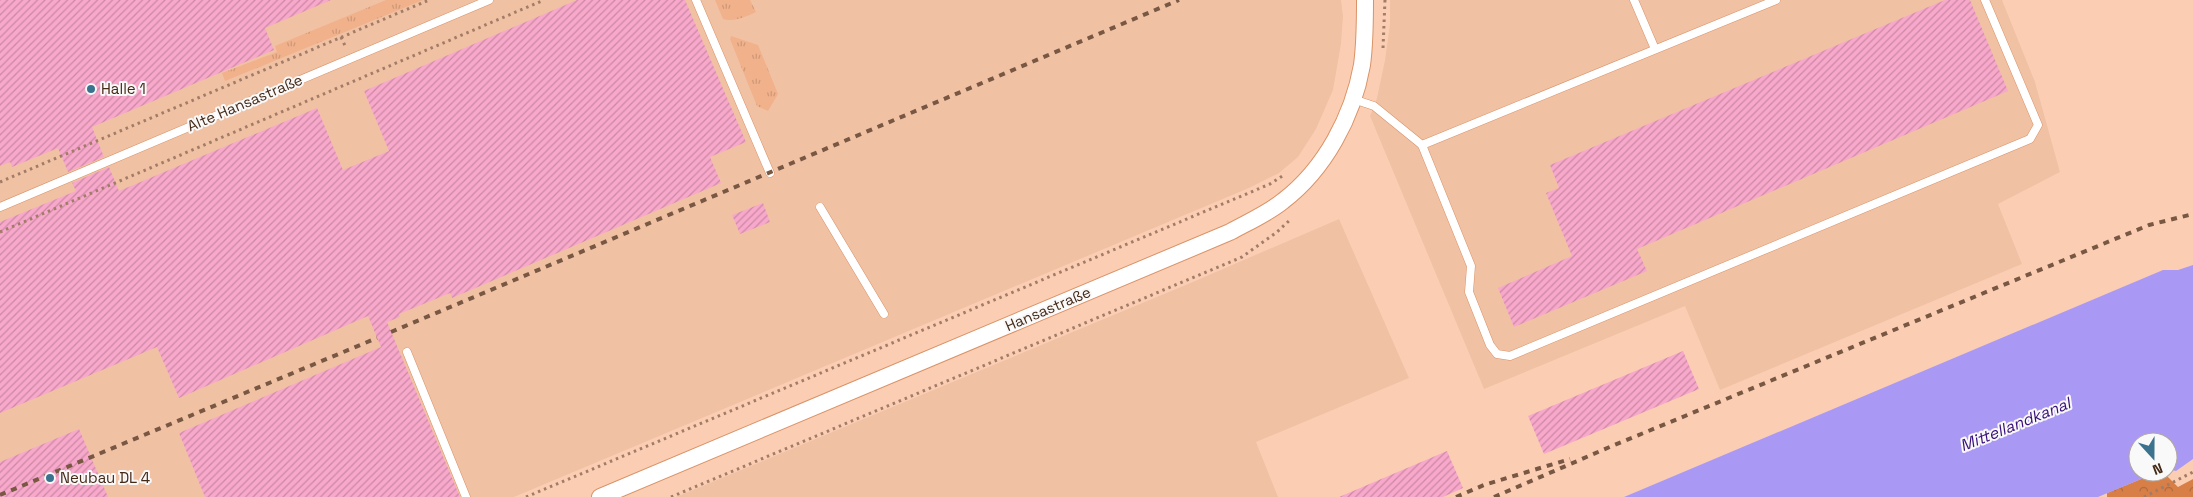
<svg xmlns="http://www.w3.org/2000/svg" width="2193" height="497" viewBox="0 0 2193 497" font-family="'Space Grotesk',sans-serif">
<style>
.built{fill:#f1c1a4}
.grass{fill:url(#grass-tufts)}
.forest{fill:url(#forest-crowns)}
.water{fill:#aa99f4}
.building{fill:url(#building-hatch)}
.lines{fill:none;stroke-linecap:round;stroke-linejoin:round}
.service-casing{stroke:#d99267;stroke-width:9}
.minor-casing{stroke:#d99267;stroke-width:18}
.path{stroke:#a17c66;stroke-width:3;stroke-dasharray:2.5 4;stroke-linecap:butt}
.service{stroke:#fff;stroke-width:8}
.minor{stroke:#fff;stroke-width:16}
.rail{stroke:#785743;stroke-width:4;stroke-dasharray:6 6;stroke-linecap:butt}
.poi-dot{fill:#3b728d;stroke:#f9f9f9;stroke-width:2}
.labels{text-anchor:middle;stroke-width:4;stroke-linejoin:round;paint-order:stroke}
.poi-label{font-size:15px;fill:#452917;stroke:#f9f9f9;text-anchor:start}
.street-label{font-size:15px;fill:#452917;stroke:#f9f9f9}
.water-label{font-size:16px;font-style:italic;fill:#380f7a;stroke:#f9f9f9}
</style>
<defs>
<pattern id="grass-tufts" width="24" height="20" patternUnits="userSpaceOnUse" patternTransform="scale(1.25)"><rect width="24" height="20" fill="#f0b18b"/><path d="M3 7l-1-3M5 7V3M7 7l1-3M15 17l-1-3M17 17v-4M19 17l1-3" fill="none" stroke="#cf9877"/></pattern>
<pattern id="forest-crowns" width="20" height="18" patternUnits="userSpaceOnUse" patternTransform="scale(1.25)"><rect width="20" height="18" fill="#d77f47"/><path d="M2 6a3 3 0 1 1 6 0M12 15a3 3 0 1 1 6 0" fill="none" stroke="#b0683a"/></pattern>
<pattern id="building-hatch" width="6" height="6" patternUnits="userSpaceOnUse" patternTransform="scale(1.25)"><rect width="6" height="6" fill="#f8a8cb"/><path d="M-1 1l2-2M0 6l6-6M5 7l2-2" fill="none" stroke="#cb89a4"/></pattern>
</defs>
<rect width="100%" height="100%" fill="#fbceb4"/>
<g class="built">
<path d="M0 0H1341L1343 16 1341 44 1333 90 1316 129 1298 157 1279 173 1249 188 514 497H0Z"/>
<path d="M1390 0H2002L2035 82 2060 172 1998 204 2022 264 1720 390 1685 306 1484 389 1370 116 1377 98 1385 60 1390 24Z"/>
<path d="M1339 219 1409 378 1256 442 1278 497H676L1188 284Z"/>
</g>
<g class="grass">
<path d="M386 0H423L225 81 222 73 277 52 275 46Z"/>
<path d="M715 0H750L756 12C745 17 734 22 723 19Z"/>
<path d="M731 36 758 45 778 94 768 111 757 106 730 39Z"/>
</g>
<path class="forest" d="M2158 472H2163L2178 487 2193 479V497H2107V493Z"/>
<path class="water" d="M2193 265V459L2176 471 2168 469V442H2138V472H2158L2098 497H1624L2163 270H2178Z"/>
<g class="building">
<path d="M0 0H331L265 28 274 50 92 127 104 157 68 172 58 148 12 167 10 162 0 166Z"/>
<path d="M577 0H685L746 142 710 157 721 183 452 298 450 293 399 314 400 317 387 322 460 497H205L179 433 381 347 368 316 179 398 157 347 0 413V222L76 191 72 183 109 167 119 191 317 108 343 170 389 151 364 91Z"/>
<path d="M1945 0H1970L2008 91 1637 249 1647 271 1514 327 1498 288 1572 256 1546 193 1559 188 1550 165Z"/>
<path d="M763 203 770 222 740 234 732 215Z"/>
<path d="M1683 351 1699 389 1544 454 1528 416Z"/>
<path d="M79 429 108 497H0V462Z"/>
<path d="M1447 451 1463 488 1443 497H1339Z"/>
</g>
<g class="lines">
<defs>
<g id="service">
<path d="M696 0 770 173"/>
<path d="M1634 0 1655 49"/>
<path d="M1353 99 1374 106 1422 145 1776 0"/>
<path d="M1422 145 1471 266 1469 292 1490 345 1497 354 1510 356 2030 139 2038 125 1985 0"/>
<path d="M0 207 489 0"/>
<path d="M820 207 884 314"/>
<path d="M407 352 466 497"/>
</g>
<path id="minor" d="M600 497 1230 232C1248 222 1267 214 1283 201 1325 169 1353 116 1362 65 1365 43 1365 22 1365 0"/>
</defs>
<use href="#service" class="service-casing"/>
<use href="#minor" class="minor-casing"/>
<g class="path">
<path d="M341 37 346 48"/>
<path d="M1383 48 1385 0"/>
<path d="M0 182 429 0"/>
<path d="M0 232 544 0"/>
<path d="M526 497 1270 184 1284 175"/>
<path d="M671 497 1242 257 1277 232 1291 219"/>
<path d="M2144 497 2193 472"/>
</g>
<use href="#service" class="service"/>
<use href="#minor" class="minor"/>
<g class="rail">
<path d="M391 332 1179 0"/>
<path d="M0 495 377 338"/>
<path d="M1456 497 1484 485 1570 459"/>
<path d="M1494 497 1612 446 2149 225 2193 214"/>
</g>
</g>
<g class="poi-dot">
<circle cx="91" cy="89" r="5"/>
<circle cx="50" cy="478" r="5"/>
</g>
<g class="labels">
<g class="poi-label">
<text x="101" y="94">Halle 1</text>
<text x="60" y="483">Neubau DL 4</text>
</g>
<g class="street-label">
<text transform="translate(245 103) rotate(-23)" y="5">Alte Hansastraße</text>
<text transform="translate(1048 309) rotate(-23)" y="5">Hansastraße</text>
</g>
<g class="water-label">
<text transform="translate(2015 424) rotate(-22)" y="6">Mittellandkanal</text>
</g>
</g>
<g transform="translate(2153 457) rotate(159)"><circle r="24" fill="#f9f9f9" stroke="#b1a69f"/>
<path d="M0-4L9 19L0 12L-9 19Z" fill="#3b728d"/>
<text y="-8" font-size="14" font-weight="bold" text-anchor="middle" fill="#452917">N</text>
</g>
</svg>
